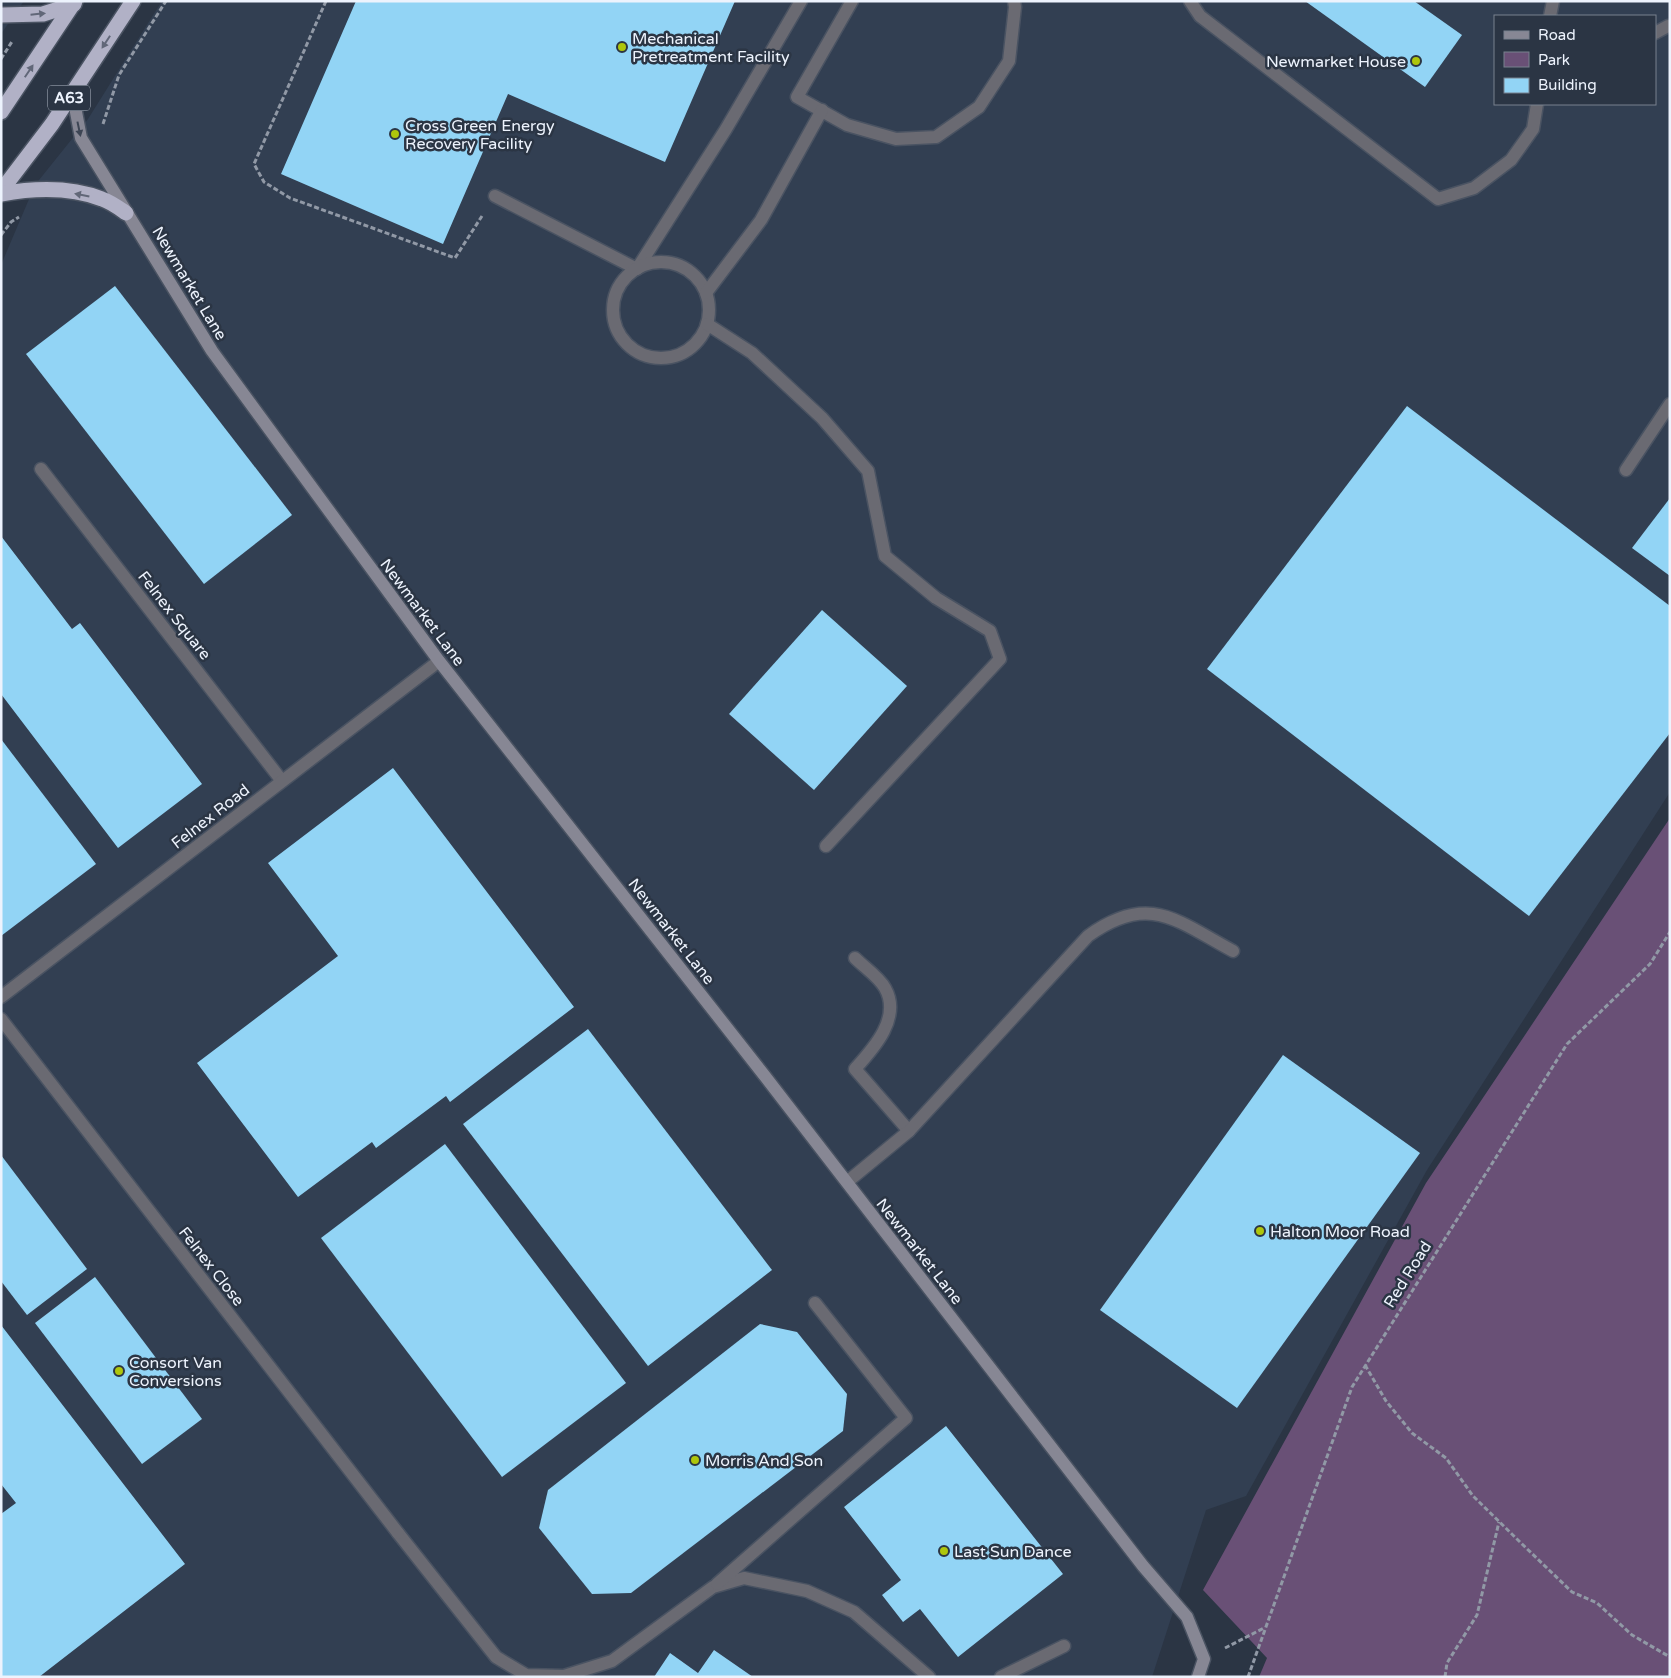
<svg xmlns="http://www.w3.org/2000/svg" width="1671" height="1678" viewBox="0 0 1671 1678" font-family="'Varela Round',sans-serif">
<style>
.built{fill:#323f52;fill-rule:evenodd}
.green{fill:#695076}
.building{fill:#92d4f5}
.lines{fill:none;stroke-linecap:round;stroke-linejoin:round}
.lane-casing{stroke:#4a5362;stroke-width:15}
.street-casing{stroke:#4a5362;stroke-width:15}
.secondary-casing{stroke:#4a5362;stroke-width:15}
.highway-casing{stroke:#4a5362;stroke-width:18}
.path{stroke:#9199a6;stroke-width:3;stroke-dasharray:5 2.5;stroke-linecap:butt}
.lane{stroke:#6a6a72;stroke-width:12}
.street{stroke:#6a6a72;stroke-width:12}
.secondary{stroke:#878794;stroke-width:12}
.highway{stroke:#b1b1c6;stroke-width:15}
.oneway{fill:#616778}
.oneway2{fill:#3d4554}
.poi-dot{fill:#aec60c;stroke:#2b3544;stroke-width:2}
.labels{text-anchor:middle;stroke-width:5;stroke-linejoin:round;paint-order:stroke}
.shield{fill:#2b3544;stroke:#b3bac6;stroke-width:1}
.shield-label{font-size:15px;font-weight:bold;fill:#edf3fd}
.poi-label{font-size:16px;fill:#edf3fd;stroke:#2b3544;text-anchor:start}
.street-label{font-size:16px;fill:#edf3fd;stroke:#2b3544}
</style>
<rect width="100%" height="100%" fill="#2b3544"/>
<g class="built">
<path d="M1 1H24L1 34Z"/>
<path d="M162 1H1670V792L1427 1170 1246 1496 1206 1510 1152 1677H1V265L35 185 88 119ZM1495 16H1655V104H1495Z"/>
</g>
<path class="green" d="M1670 818V1677H1259L1267 1658 1203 1590 1426 1183Z"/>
<g class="building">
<path d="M356 1H735L665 162 508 94 443 244 281 174Z"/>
<path d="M1305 1H1414L1462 35 1425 87Z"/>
<path d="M115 286 292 515 204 584 26 354Z"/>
<path d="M1407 406 1670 606V733L1529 916 1207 669Z"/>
<path d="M1670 498V576L1632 548Z"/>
<path d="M1 536 72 629 80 623 202 784 118 848 1 694Z"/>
<path d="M822 610 907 686 814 790 729 714Z"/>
<path d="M1 739 96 864 1 936Z"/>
<path d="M393 768 574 1007 450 1102 446 1096 376 1148 372 1142 298 1197 197 1063 338 956 268 863Z"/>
<path d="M588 1029 772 1270 648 1366 463 1124Z"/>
<path d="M1283 1055 1420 1153 1237 1408 1100 1310Z"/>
<path d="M445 1144 626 1383 502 1477 321 1238Z"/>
<path d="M1 1155 87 1269 27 1315 1 1281Z"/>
<path d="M95 1277 202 1419 142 1464 35 1323Z"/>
<path d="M760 1324 797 1332 847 1394 843 1431 631 1593 592 1594 539 1528 548 1490Z"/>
<path d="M1 1325 185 1564 39 1677H1V1514L16 1503 1 1484Z"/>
<path d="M946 1426 1063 1574 958 1657 920 1609 903 1622 882 1595 901 1580 844 1507Z"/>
<path d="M714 1650 753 1677H654L670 1653 698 1673Z"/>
</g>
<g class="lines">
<defs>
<g id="lane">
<path d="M852 1 797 97 847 125 896 139 936 137 979 107 1009 61 1015 7 1014 1"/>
<path d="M1190 1 1200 16 1438 199 1474 188 1511 160 1533 129 1537 104"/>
<path d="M1550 16 1553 1"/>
<path d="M1655 33 1668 26"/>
<path d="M495 196 637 269 726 129 801 1"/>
<circle cx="661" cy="310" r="48"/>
<path d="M706 293 761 220 822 110"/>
<path d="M707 324 752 353 822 418 868 471 885 556 936 598 990 631 1000 659 826 846"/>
<path d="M41 469 282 781"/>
<path d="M1626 470 1670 404"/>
<path d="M855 958C864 967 879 977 885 988 902 1018 873 1049 855 1069L909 1131"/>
<path d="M847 1182 909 1131 1088 936C1149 892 1177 921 1233 951"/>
<path d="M398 1533 496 1657 526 1675 564 1676 612 1661 713 1587 744 1578 807 1591 854 1612 929 1677"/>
<path d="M717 1584 906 1418 815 1303"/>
<path d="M1001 1677 1064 1646"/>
</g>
<g id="street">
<path d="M1 997 439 661"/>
<path d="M1 1019 398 1533"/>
</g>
<path id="secondary" d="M80 83 76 112 81 138 212 351 439 661 764 1075 1143 1566 1187 1617 1204 1659 1198 1677"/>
<g id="highway">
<path d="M1 15 43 14 74 4"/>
<path d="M1 112 75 1"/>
<path d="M1 191 52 124 133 1"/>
<path d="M1 194C34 188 71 187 102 199 111 202 119 208 126 213"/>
</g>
</defs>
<use href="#lane" class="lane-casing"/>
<use href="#street" class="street-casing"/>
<use href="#secondary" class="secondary-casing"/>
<use href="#highway" class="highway-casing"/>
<g class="path">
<path d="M326 1 254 164 264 182 290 198 455 258 482 216"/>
<path d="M1 59 13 40"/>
<path d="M103 124 119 75 166 1"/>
<path d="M1 235 11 222 19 217"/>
<path d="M1365 1365 1386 1401 1412 1433 1446 1458 1473 1496 1522 1544 1572 1592 1597 1603 1632 1635 1670 1657"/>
<path d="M1225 1648 1264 1628"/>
<path d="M1248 1677 1352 1387 1567 1044 1650 964 1670 932"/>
<path d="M1445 1677 1447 1663 1477 1615 1499 1522"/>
</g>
<use href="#lane" class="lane"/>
<use href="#street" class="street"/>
<use href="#secondary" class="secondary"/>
<use href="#highway" class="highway"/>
</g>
<defs><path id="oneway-solid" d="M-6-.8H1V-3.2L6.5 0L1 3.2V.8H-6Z" transform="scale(1.25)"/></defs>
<g class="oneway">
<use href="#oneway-solid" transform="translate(38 14) rotate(-6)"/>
<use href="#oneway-solid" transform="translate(106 42) rotate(123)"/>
<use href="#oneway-solid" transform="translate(29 71) rotate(-56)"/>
<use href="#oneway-solid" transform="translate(82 195) rotate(-169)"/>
</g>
<use class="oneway2" href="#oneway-solid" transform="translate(79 129) rotate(78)"/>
<g class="poi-dot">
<circle cx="622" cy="47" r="5"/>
<circle cx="1416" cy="61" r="5"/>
<circle cx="395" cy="134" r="5"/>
<circle cx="1260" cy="1231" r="5"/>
<circle cx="119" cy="1371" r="5"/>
<circle cx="695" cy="1460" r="5"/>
<circle cx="944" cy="1551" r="5"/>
</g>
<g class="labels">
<rect class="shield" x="48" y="85.5" width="42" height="25" rx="4"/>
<g class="shield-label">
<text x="69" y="103">A63</text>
</g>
<g class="poi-label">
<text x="632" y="44">Mechanical<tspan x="632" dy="18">Pretreatment Facility</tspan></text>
<text x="1406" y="67" text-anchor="end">Newmarket House</text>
<text x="405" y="131">Cross Green Energy<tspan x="405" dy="18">Recovery Facility</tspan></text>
<text x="1270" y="1237">Halton Moor Road</text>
<text x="129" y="1368">Consort Van<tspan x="129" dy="18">Conversions</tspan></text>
<text x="705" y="1466">Morris And Son</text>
<text x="954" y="1557">Last Sun Dance</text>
</g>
<g class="street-label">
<text transform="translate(190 283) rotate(59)" y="6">Newmarket Lane</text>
<text transform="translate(423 612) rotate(53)" y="6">Newmarket Lane</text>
<text transform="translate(175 615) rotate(52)" y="6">Felnex Square</text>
<text transform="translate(210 816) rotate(-38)" y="6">Felnex Road</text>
<text transform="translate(672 931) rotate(52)" y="6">Newmarket Lane</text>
<text transform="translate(920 1251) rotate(52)" y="6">Newmarket Lane</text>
<text transform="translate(212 1266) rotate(52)" y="6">Felnex Close</text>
<text transform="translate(1407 1274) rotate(-58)" y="6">Red Road</text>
</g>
</g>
<rect width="1671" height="1678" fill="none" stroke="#edf3fd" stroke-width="5"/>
<rect x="1494" y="15" width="162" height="90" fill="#2b3544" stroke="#79818e"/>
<rect x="1504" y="31" width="25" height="8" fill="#878794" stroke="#79818e"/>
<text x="1538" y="40" font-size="15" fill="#edf3fd">Road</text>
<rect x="1504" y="52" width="25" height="15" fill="#695076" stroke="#79818e"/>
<text x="1538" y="65" font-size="15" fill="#edf3fd">Park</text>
<rect x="1504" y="78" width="25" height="15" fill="#92d4f5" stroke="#79818e"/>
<text x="1538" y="90" font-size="15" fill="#edf3fd">Building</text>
</svg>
